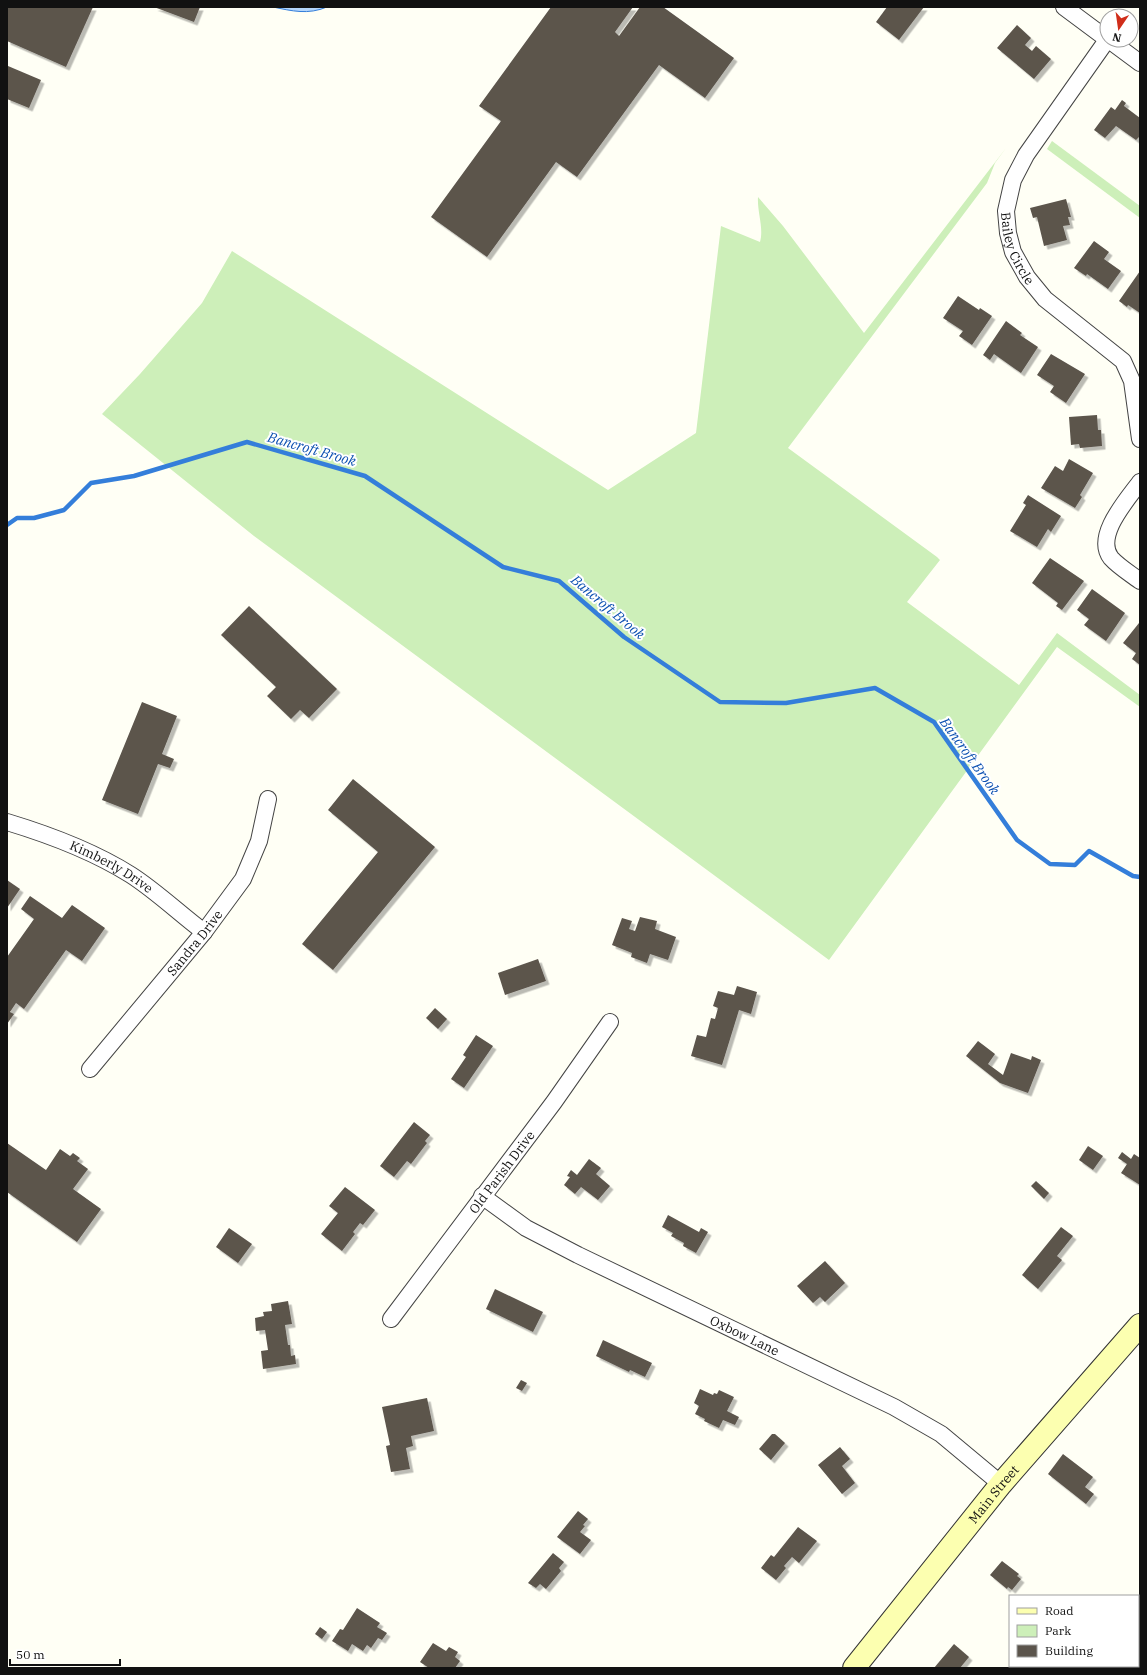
<svg xmlns="http://www.w3.org/2000/svg" width="1147" height="1675" viewBox="0 0 1147 1675" font-family="'IBM Plex Serif',serif">
<style>
.green{fill:#cdefb9}
.water{fill:#b4d6fc;stroke:#347eda}
.lines{fill:none;stroke-linecap:round;stroke-linejoin:round}
.stream{stroke:#347eda;stroke-width:4.5}
.building{fill:#5b544c;filter:url(#shadow)}
.street-casing{stroke:#444;stroke-width:18}
.secondary-casing{stroke:#333;stroke-width:24}
.street{stroke:#fff;stroke-width:16}
.secondary{stroke:#fcffb0;stroke-width:22}
.labels{text-anchor:middle;stroke-width:4;stroke-linejoin:round;paint-order:stroke}
.street-label{font-size:13px;fill:#111;stroke:#fff}
.water-label{font-size:14px;font-style:italic;fill:#0c50b1;stroke:#fff}
</style>
<defs>
<filter id="shadow"><feDropShadow dx="3.5" dy="3.5" stdDeviation="0" flood-color="#0004"/></filter>
</defs>
<rect width="100%" height="100%" fill="#fffff5"/>
<g class="green">
<path d="M1052 141 1140 206V218L1047 149Z"/>
<path d="M1006 148 995 163 987 183 788 448 937 557 940 560 907 602 1019 685 1057 633 1140 695V707L1057 647 829 960 254 536 102 414 140 374 202 303 232 251 608 490 696 433 721 226 760 242C764 228 757 212 758 197L783 226 864 333Z"/>
</g>
<path class="water" d="M273 7H327C308 15 292 11 273 7Z"/>
<g class="lines">
<path class="stream" d="M7 525 17 518H34L64 510 91 483 134 476 247 442 365 476 503 567 559 581 624 637 720 702 786 703 875 688 934 722 1017 840 1050 864 1075 865 1089 851 1133 876 1140 877"/>
</g>
<g class="building">
<path d="M7 7H93L66 67 7 41Z"/>
<path d="M154 7H200L194 22Z"/>
<path d="M551 7H633L615 32 619 36 640 7H663L734 58 705 98 659 65 577 177 556 162 487 257 431 217 501 121 479 106Z"/>
<path d="M887 7H924L899 40 876 22Z"/>
<path d="M1017 25 1031 38 1025 45 1032 51 1036 46 1051 59 1034 79 997 48Z"/>
<path d="M8 66 41 80 29 108 7 99Z"/>
<path d="M1122 100 1126 103 1124 106 1140 118V136L1136 140 1116 126 1105 138 1094 130 1111 107 1115 110Z"/>
<path d="M1066 199 1071 217H1068L1070 225 1063 226 1067 240 1044 246 1037 217 1033 218 1030 208Z"/>
<path d="M1094 241 1109 252 1104 259 1121 271 1108 289 1087 274 1086 276 1074 268Z"/>
<path d="M1140 271V313L1128 305 1127 307 1119 301Z"/>
<path d="M958 296 979 310 980 308 992 316 972 345 959 336 963 331 943 318Z"/>
<path d="M1006 321 1022 333 1020 335 1038 347 1021 373 994 354 990 360 983 355Z"/>
<path d="M1051 354 1085 374 1066 403 1050 392 1054 386 1037 375Z"/>
<path d="M1097 415 1098 430H1101L1102 446 1080 448 1079 444 1071 445 1069 417Z"/>
<path d="M1069 459 1093 473 1080 495 1082 497 1075 508 1041 488 1055 466 1063 471Z"/>
<path d="M1028 495 1061 516 1051 532 1048 529 1037 547 1010 531 1026 505 1023 503Z"/>
<path d="M1050 558 1084 581 1062 610 1056 606 1058 603 1032 583Z"/>
<path d="M1092 589 1125 613 1106 641 1084 625 1089 619 1077 610Z"/>
<path d="M249 606 337 689 309 718 300 710 291 719 267 696 276 687 221 635Z"/>
<path d="M1139 623 1140 624V665L1132 659 1136 653 1123 643Z"/>
<path d="M142 702 177 716 162 754 174 759 170 768 158 764 138 814 102 800Z"/>
<path d="M353 779 435 847 333 970 302 944 378 852 328 810Z"/>
<path d="M7 880 20 889 7 908Z"/>
<path d="M30 896 62 918 72 905 105 928 82 961 66 950 24 1009 16 1003 10 1012 14 1014 7 1024V957L34 919 21 909Z"/>
<path d="M640 917 657 921 655 929 676 937 668 960 650 954 647 963 631 957 632 953 612 945 622 918 632 921 629 929 635 931Z"/>
<path d="M538 959 546 981 505 995 498 973Z"/>
<path d="M737 986 757 992 751 1014 739 1010 722 1065 691 1056 697 1035 706 1037 711 1018 715 1019 718 1008 713 1006 718 991 734 995Z"/>
<path d="M435 1008 447 1019 438 1029 426 1018Z"/>
<path d="M476 1035 493 1046 464 1088 451 1079 466 1057 463 1055Z"/>
<path d="M978 1041 995 1054 988 1064 1003 1075 1011 1053 1031 1060 1032 1056 1041 1060 1028 1093 1000 1083 966 1056Z"/>
<path d="M414 1122 430 1135 425 1141 427 1143 411 1164 407 1161 394 1177 380 1166Z"/>
<path d="M7 1143 46 1170 60 1149 70 1156 73 1153 80 1158 77 1161 88 1169 73 1189 101 1209 77 1242 7 1192Z"/>
<path d="M1088 1146 1103 1156 1093 1170 1079 1160Z"/>
<path d="M1122 1152 1131 1159 1134 1154 1140 1158V1185L1121 1173 1127 1164 1118 1158Z"/>
<path d="M589 1159 601 1168 596 1174 610 1186 598 1200 581 1187 575 1194 564 1185 570 1177 567 1176 571 1170 577 1175Z"/>
<path d="M1036 1181 1049 1193 1044 1199 1031 1186Z"/>
<path d="M345 1187 375 1210 363 1225 360 1223 353 1232 355 1234 342 1251 321 1234 338 1213 329 1206Z"/>
<path d="M668 1215 699 1232 701 1228 708 1232 696 1253 683 1246 684 1243 671 1236 673 1233 662 1227Z"/>
<path d="M1061 1227 1073 1236 1057 1256 1062 1260 1038 1289 1022 1275Z"/>
<path d="M229 1228 252 1244 238 1263 216 1247Z"/>
<path d="M825 1261 845 1283 825 1302 820 1297 813 1303 797 1286Z"/>
<path d="M495 1289 543 1312 533 1332 486 1309Z"/>
<path d="M288 1301 292 1324 285 1325 288 1345H290L291 1356 295 1355 296 1364 263 1369 261 1351 268 1350 265 1330 256 1331 255 1318 264 1316 263 1312 272 1311 271 1304Z"/>
<path d="M603 1340 652 1363 645 1377 630 1370 629 1372 596 1356Z"/>
<path d="M521 1380 527 1383 522 1391 516 1388Z"/>
<path d="M700 1389 713 1395 714 1393 717 1394 719 1390 734 1397 727 1411 739 1417 735 1425 723 1420 719 1428 704 1421 705 1419 695 1414 699 1406 694 1403Z"/>
<path d="M427 1398 434 1431 411 1436 413 1446 406 1448 410 1469 391 1472 386 1446 390 1445 382 1407Z"/>
<path d="M772 1434H775L785 1443 771 1460 759 1449Z"/>
<path d="M840 1447 850 1459 842 1466 855 1483 842 1494 818 1465Z"/>
<path d="M1063 1454 1093 1477 1085 1487 1094 1494 1086 1504 1048 1474Z"/>
<path d="M578 1511 588 1519 583 1525 585 1526 580 1532 591 1540 580 1554 557 1537Z"/>
<path d="M798 1527 817 1541 799 1563 792 1557 784 1566 786 1568 776 1580 761 1568 771 1555 774 1557Z"/>
<path d="M553 1553 564 1562 559 1568 561 1571 546 1589 540 1584 536 1588 528 1583Z"/>
<path d="M1002 1561 1019 1574 1017 1576 1021 1579 1012 1590 1008 1587 1007 1589 990 1575Z"/>
<path d="M1138 1601 1140 1602V1623L1138 1622Z"/>
<path d="M357 1608 380 1623 377 1627 387 1633 382 1640 378 1638 371 1648 367 1645 363 1651 352 1644 348 1651 332 1641 340 1629 343 1630Z"/>
<path d="M320 1627 327 1632 322 1639 315 1634Z"/>
<path d="M433 1643 446 1651 449 1647 458 1652 455 1657 460 1661 455 1668H429L420 1662Z"/>
<path d="M954 1644 969 1657 960 1668H934Z"/>
</g>
<g class="lines">
<defs>
<g id="street">
<path d="M1064 7 1107 39"/>
<path id="s1" d="M1107 40 1026 155 1013 180 1006 211 1008 233 1013 252 1027 277 1045 299 1123 361 1132 381 1140 439"/>
<path d="M1109 40 1140 63"/>
<path d="M1140 482C1127 500 1094 536 1111 558 1119 567 1131 574 1140 581"/>
<path id="s2" d="M7 822C50 835 93 851 131 875 156 891 180 914 204 932"/>
<path id="s3" d="M90 1069 204 932 243 879 259 841 268 799"/>
<path id="s4" d="M482 1196 526 1228 578 1255 894 1407 941 1434 1001 1484"/>
<path id="s5" d="M391 1319 554 1102 610 1022"/>
</g>
<g id="secondary">
<path id="s6" d="M854 1668 1001 1484 1140 1325"/>
</g>
</defs>
<use href="#street" class="street-casing"/>
<use href="#secondary" class="secondary-casing"/>
<use href="#street" class="street"/>
<use href="#secondary" class="secondary"/>
</g>
<g class="labels">
<g class="street-label">
<text dy="5" stroke="none"><textPath href="#s1" startOffset="240">Bailey Circle</textPath></text>
<text dy="5" stroke="none"><textPath href="#s2" startOffset="114">Kimberly Drive</textPath></text>
<text dy="5" stroke="none"><textPath href="#s3" startOffset="164">Sandra Drive</textPath></text>
<text dy="5" stroke="none"><textPath href="#s5" startOffset="184">Old Parish Drive</textPath></text>
<text dy="5" stroke="none"><textPath href="#s4" startOffset="298">Oxbow Lane</textPath></text>
<text dy="5" stroke="none"><textPath href="#s6" startOffset="223">Main Street</textPath></text>
</g>
<g class="water-label">
<text transform="translate(312 449) rotate(16)" y="5">Bancroft Brook</text>
<text transform="translate(608 607) rotate(40)" y="5">Bancroft Brook</text>
<text transform="translate(970 756) rotate(54)" y="5">Bancroft Brook</text>
</g>
</g>
<rect width="1147" height="1675" fill="none" stroke="#111111" stroke-width="16"/>
<rect x="1009" y="1595" width="130" height="72" fill="#ffffff" stroke="#a0a0a0"/>
<rect x="1017" y="1608" width="20" height="6" fill="#fcffb0" stroke="#a0a0a0"/>
<text x="1045" y="1615" font-size="12" fill="#111111">Road</text>
<rect x="1017" y="1625" width="20" height="12" fill="#cdefb9" stroke="#a0a0a0"/>
<text x="1045" y="1635" font-size="12" fill="#111111">Park</text>
<rect x="1017" y="1645" width="20" height="12" fill="#5b544c" stroke="#a0a0a0"/>
<text x="1045" y="1655" font-size="12" fill="#111111">Building</text>
<g transform="translate(1119 28) rotate(193)"><circle r="19" fill="#ffffff" stroke="#a0a0a0"/>
<path d="M0-3L7 15L0 10L-7 15Z" fill="#d02d1a"/>
<text y="-6" font-size="11" font-weight="bold" text-anchor="middle" fill="#111111">N</text>
</g>
<path d="M10 1659v6h110v-6" fill="none" stroke="#111111" stroke-width="2"/>
<text x="16" y="1659" font-size="12" fill="#111111" stroke="#ffffff" stroke-width="3" paint-order="stroke">50 m</text>
</svg>
